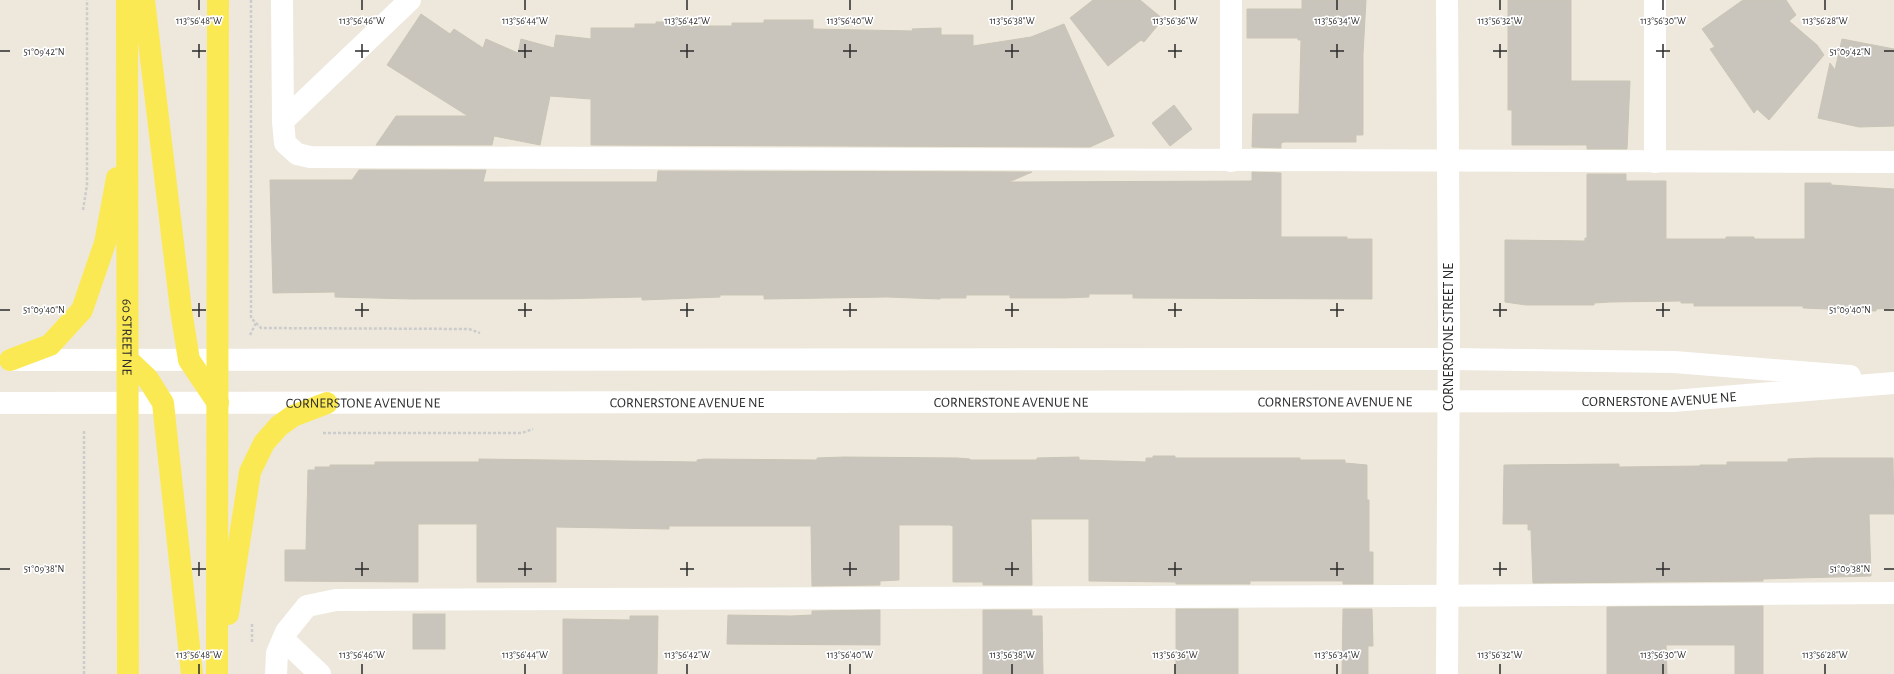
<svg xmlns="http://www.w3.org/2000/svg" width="1894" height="674" viewBox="0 0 1894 674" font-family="'Alegreya Sans',sans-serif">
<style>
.building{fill:#c9c5bc;stroke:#c9c5b5}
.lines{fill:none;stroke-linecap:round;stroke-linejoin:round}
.path{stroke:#ccc;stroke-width:2.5;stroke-dasharray:3 2;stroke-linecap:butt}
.minor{stroke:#fff;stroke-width:22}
.major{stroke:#fbe954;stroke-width:22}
.ticks{fill:none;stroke:#2b2b2b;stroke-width:1.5}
.labels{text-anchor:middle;stroke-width:3.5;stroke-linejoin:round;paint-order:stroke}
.street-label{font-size:14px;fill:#2b2b2b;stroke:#fff}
.ticks-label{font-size:10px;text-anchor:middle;fill:#2b2b2b;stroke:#fff;stroke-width:3.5;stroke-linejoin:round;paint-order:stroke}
</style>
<rect width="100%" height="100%" fill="#eee8dc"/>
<g class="building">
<path d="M1093 0H1140L1163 19 1144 42 1141 40 1108 66 1070 18Z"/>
<path d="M1302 0H1366L1363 54V135H1356V142H1284L1281 143V148L1252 147 1253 114H1299L1301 40H1298V38H1247V9H1302Z"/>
<path d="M1508 0H1571V81H1630L1627 149H1587V145H1512V110H1508Z"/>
<path d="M1743 0H1786L1796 15 1789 21 1817 45 1824 55 1769 120 1757 109 1754 113 1710 49 1715 47 1702 29Z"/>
<path d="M421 14 450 34 454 29 483 48 486 39 518 53 521 39 554 48 556 35 591 39V28H635V24H656V22H684V26H732V23H764V20H813V29L913 31 912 29 941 28V35H973V46L1031 37 1064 24 1114 136 1090 147 591 145V99L550 96 540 145 494 136 492 145H376L396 116H468L387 65Z"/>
<path d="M1842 39 1894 49V126L1859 127 1818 118 1830 63 1835 70Z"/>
<path d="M1174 105 1192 129 1170 146 1152 123Z"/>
<path d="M359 170H486L483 182H657L658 171 1032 172 1009 182 1252 181V172L1281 173V237H1347V239H1372V299L1133 298V294H1089V297L1063 298H1010V295H966V298H940V299L887 297 764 299V295H720V297L642 300V297L551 299H413L335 297V292L273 293 270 180H352Z"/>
<path d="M1587 174H1626V181H1666V239H1726V237H1754V239H1805V183H1831V185L1894 189V308L1876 309V311L1803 308V306H1694V303H1681V301L1610 302 1594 303V305H1526L1505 302V240L1585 241V238H1587Z"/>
<path d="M1153 456H1175V458H1300V460H1345V463L1367 465V500H1369V552H1373V584H1343V581H1250V584H1176V582L1089 581V519H1031L1032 585H983V582H953V526L950 525H899V580L880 581V585L812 586 811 526H669V529L556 527V582H477V524H418V582L285 581V550H306L308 470H315V467H330V465H375V462H479V459L697 462V460L704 459 817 460V458L844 457 957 458 970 459V460H1037V458L1079 457V460L1146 462V458H1153Z"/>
<path d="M1815 458H1893L1894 514H1869L1871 576 1763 579V581L1533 583 1531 530H1528V524H1503L1504 465 1619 464V467L1700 466V465H1727V462H1788V459Z"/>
<path d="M1763 606V674H1735V645H1666L1667 674H1607V607Z"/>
<rect x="1176" y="609" width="62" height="65"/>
<path d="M1343 609H1372L1373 646H1368V674H1342Z"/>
<path d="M880 610V645L727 644 728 615 791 616 812 615V611Z"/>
<path d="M983 610H1032V616H1042L1043 674H983Z"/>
<rect x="413" y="614" width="32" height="35"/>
<path d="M630 616H658L657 674H563V619L630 620Z"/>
</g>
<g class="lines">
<g class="path">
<path d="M251 0V318L261 328 469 329 480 333"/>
<path d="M83 210 87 185V0"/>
<path d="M250 335 256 323"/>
<path d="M323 433H522L533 429"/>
<path d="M252 624V644"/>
<path d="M84 674V429"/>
</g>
<g class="minor">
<path d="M282 0 283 121 285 143 297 154 310 157 1894 162"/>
<path d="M1447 0 1449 324 1447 674"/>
<path d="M1655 0V162"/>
<path d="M283 121 410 0"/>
<path d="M1231 161V0"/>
<path d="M11 360 1449 359 1674 362 1850 376"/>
<path id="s1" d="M0 403 1673 401 1894 383"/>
<path d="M283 639 320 674"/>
<path d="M276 674 277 653 286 632 307 606 336 600 1404 596 1894 593"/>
</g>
<g class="major">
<path id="s2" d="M127 0 128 674"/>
<path d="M144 0 181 310 189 360 218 403"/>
<path d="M10 360 50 345 82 310 105 243 117 178"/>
<path d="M128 360 148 379 163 403 192 674"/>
<path d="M228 614 250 472 264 443 279 426 293 416 327 403"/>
<path d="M217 674 218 0"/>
</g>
</g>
<path class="ticks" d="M199 0V10M362 0V10M525 0V10M687 0V10M850 0V10M1012 0V10M1175 0V10M1337 0V10M1500 0V10M1663 0V10M1825 0V10M199 44V58M362 44V58M525 44V58M687 44V58M850 44V58M1012 44V58M1175 44V58M1337 44V58M1500 44V58M1663 44V58M0 51H10M192 51H206M355 51H369M518 51H532M680 51H694M843 51H857M1005 51H1019M1168 51H1182M1330 51H1344M1493 51H1507M1656 51H1670M1884 51H1894M199 303V317M362 303V317M525 303V317M687 303V317M850 303V317M1012 303V317M1175 303V317M1337 303V317M1500 303V317M1663 303V317M0 310H10M192 310H206M355 310H369M518 310H532M680 310H694M843 310H857M1005 310H1019M1168 310H1182M1330 310H1344M1493 310H1507M1656 310H1670M1884 310H1894M199 562V576M362 562V576M525 562V576M687 562V576M850 562V576M1012 562V576M1175 562V576M1337 562V576M1500 562V576M1663 562V576M0 569H10M192 569H206M355 569H369M518 569H532M680 569H694M843 569H857M1005 569H1019M1168 569H1182M1330 569H1344M1493 569H1507M1656 569H1670M1884 569H1894M199 664V674M362 664V674M525 664V674M687 664V674M850 664V674M1012 664V674M1175 664V674M1337 664V674M1500 664V674M1663 664V674M1825 664V674"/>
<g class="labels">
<g class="street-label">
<text dy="5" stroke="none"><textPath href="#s2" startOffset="337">60 STREET NE</textPath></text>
<text transform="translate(1448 337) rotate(-90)" y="5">CORNERSTONE STREET NE</text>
<text dy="5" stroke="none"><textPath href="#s1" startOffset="1659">CORNERSTONE AVENUE NE</textPath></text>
<text dy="5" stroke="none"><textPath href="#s1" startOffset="363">CORNERSTONE AVENUE NE</textPath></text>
<text dy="5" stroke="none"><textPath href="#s1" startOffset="687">CORNERSTONE AVENUE NE</textPath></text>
<text dy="5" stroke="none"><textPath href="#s1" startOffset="1011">CORNERSTONE AVENUE NE</textPath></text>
<text dy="5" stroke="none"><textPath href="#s1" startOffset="1335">CORNERSTONE AVENUE NE</textPath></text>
</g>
</g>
<g class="ticks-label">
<text x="199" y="24">113°56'48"W</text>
<text x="362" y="24">113°56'46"W</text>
<text x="525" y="24">113°56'44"W</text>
<text x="687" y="24">113°56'42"W</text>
<text x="850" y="24">113°56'40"W</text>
<text x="1012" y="24">113°56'38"W</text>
<text x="1175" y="24">113°56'36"W</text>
<text x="1337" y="24">113°56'34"W</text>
<text x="1500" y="24">113°56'32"W</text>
<text x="1663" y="24">113°56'30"W</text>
<text x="1825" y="24">113°56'28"W</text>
<text x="44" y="55">51°09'42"N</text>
<text x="1850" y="55">51°09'42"N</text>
<text x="44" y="313">51°09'40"N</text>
<text x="1850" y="313">51°09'40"N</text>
<text x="44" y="572">51°09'38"N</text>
<text x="1850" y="572">51°09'38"N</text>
<text x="199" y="658">113°56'48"W</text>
<text x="362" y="658">113°56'46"W</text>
<text x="525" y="658">113°56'44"W</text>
<text x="687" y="658">113°56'42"W</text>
<text x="850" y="658">113°56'40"W</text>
<text x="1012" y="658">113°56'38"W</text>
<text x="1175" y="658">113°56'36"W</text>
<text x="1337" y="658">113°56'34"W</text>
<text x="1500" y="658">113°56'32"W</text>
<text x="1663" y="658">113°56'30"W</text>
<text x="1825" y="658">113°56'28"W</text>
</g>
</svg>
